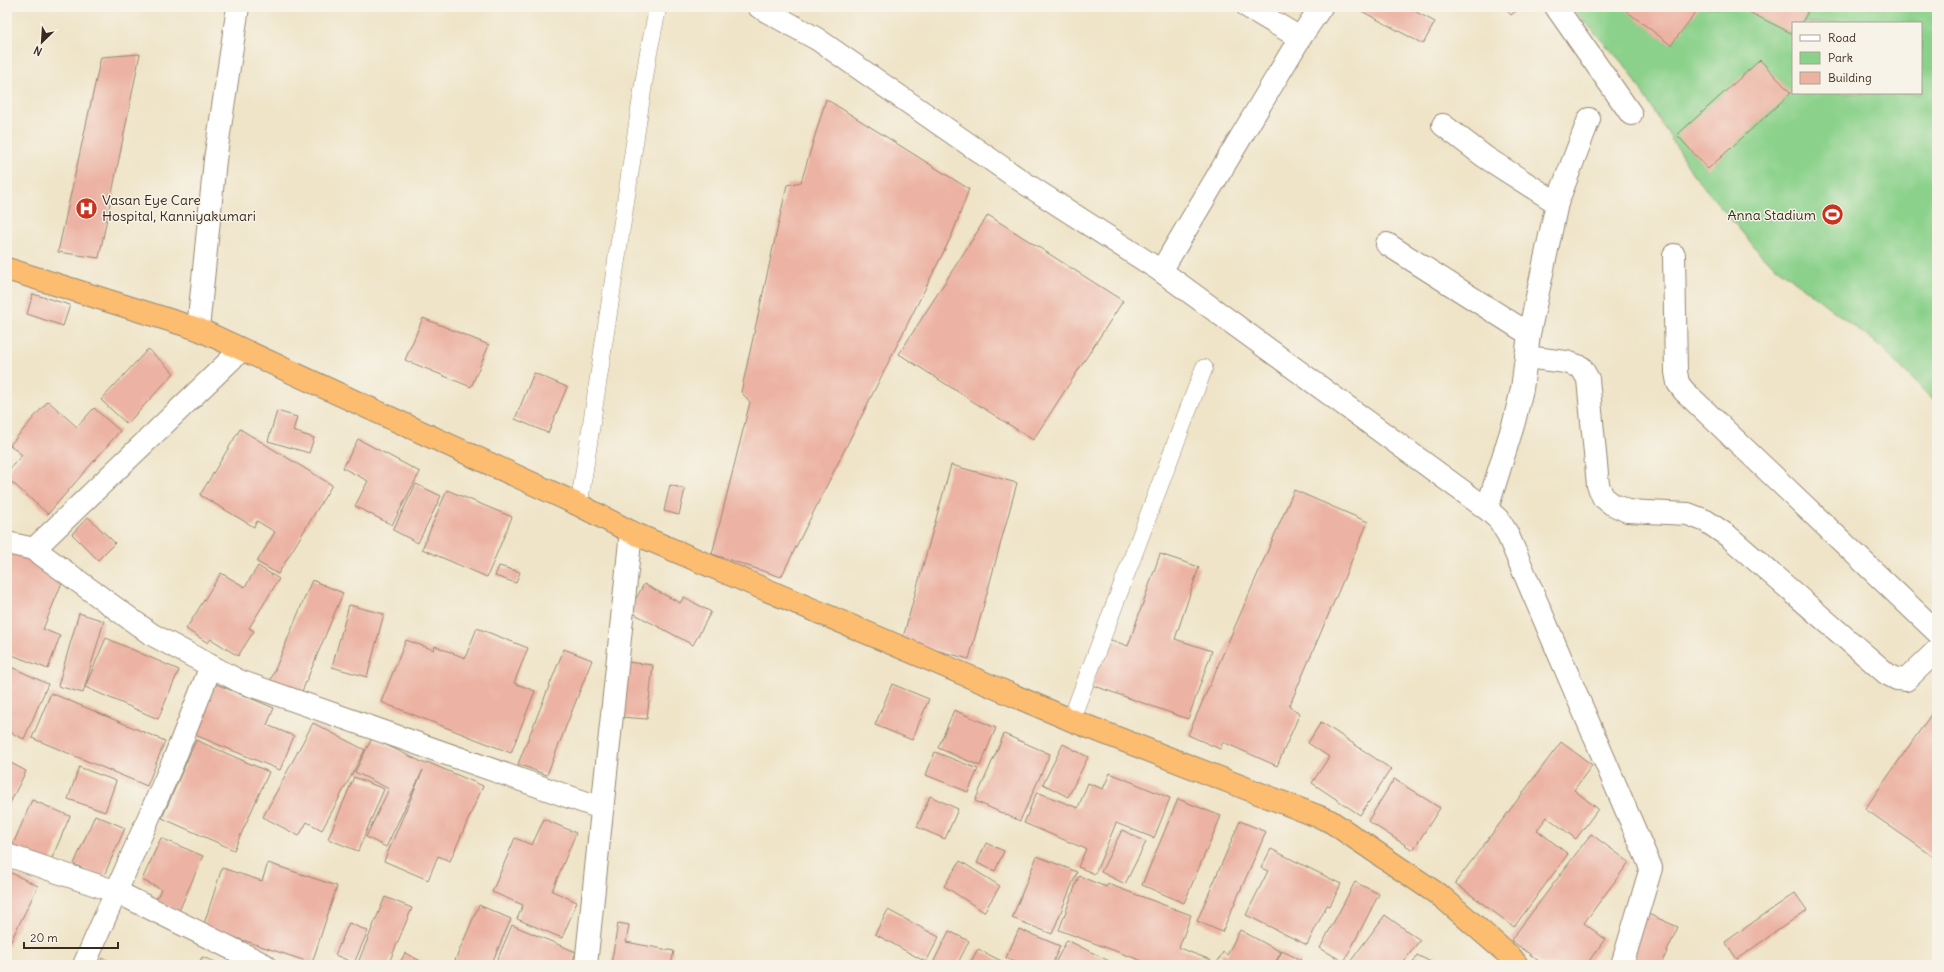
<svg xmlns="http://www.w3.org/2000/svg" width="1944" height="972" viewBox="0 0 1944 972" font-family="Delius,sans-serif">
<style>
.green{fill:#8bd18b;stroke:#637e54;fill-rule:evenodd}
.building{fill:#ecb2a3}
.lines{fill:none;stroke-linecap:round;stroke-linejoin:round}
.service-casing{stroke:#958773;stroke-width:18}
.minor-casing{stroke:#958773;stroke-width:24}
.trunk-casing{stroke:#958773;stroke-width:24}
.service{stroke:#fff;stroke-width:17}
.minor{stroke:#fff;stroke-width:22}
.trunk{stroke:#fcbd6f;stroke-width:22}
.labels{text-anchor:middle;stroke-width:3;stroke-linejoin:round;paint-order:stroke}
.poi-label{font-size:14px;fill:#3b2a1e;stroke:#f7f3e8;text-anchor:start}
</style>
<rect width="100%" height="100%" fill="#f7f3e8"/>
<filter id="ink" filterUnits="userSpaceOnUse"><feTurbulence type="fractalNoise" baseFrequency=".025" numOctaves="2"/><feDisplacementMap in="SourceGraphic" scale="8" xChannelSelector="R" yChannelSelector="G"/><feConvolveMatrix kernelMatrix="1 2 1 2 8 2 1 2 1" color-interpolation-filters="sRGB"/></filter>
<filter id="wash" filterUnits="userSpaceOnUse"><feTurbulence type="fractalNoise" baseFrequency=".012" numOctaves="4" result="noise"/><feDisplacementMap in="SourceGraphic" scale="16" xChannelSelector="R" yChannelSelector="G"/><feGaussianBlur stdDeviation="0.9" result="paint"/><feColorMatrix in="noise" values="0 0 0 0 0 0 0 0 0 0 0 0 0 0 0 0 0 1.4 0 .05"/><feComposite in="paint" operator="in"/></filter>
<g filter="url(#wash)">
<rect width="100%" height="100%" fill="#efe4c8"/>
<path class="green" d="M1571 7H1937V404L1881 347 1762 256 1693 174 1628 69ZM1793 23H1921V93H1793Z"/>
<g id="blocks">
<g class="building">
<path d="M1354 7H1407L1435 22 1423 44Z"/>
<path d="M1504 7H1521L1511 15Z"/>
<path d="M1621 7H1700L1671 45Z"/>
<path d="M1739 7H1806L1809 9 1802 23H1793V34Z"/>
<path d="M140 54 99 258 58 252 101 57Z"/>
<path d="M1760 60 1791 93 1708 169 1677 135Z"/>
<path d="M826 99 969 189 952 235 781 577 712 554 750 402 741 392 787 185 801 182Z"/>
<path d="M7 143 12 145 7 160Z"/>
<path d="M988 215 1123 301 1033 440 899 354Z"/>
<path d="M33 294 70 305 63 326 27 314Z"/>
<path d="M423 318 489 345 471 387 405 360Z"/>
<path d="M148 349 174 373 127 424 101 400Z"/>
<path d="M534 373 567 387 548 433 515 419Z"/>
<path d="M48 401 77 427 94 408 120 431 48 514 7 478V472L22 455 10 445Z"/>
<path d="M277 411 297 417 293 431 314 438 309 453 268 441Z"/>
<path d="M240 429 332 485 278 574 257 562 275 532 257 521 254 527 200 495Z"/>
<path d="M358 439 420 472 392 525 355 506 368 481 343 468Z"/>
<path d="M951 465 1017 483 969 659 902 641Z"/>
<path d="M416 484 441 496 418 543 393 530Z"/>
<path d="M670 485 685 489 679 515 664 511Z"/>
<path d="M447 490 512 517 487 577 422 549Z"/>
<path d="M1294 490 1368 522 1289 707 1300 713 1277 766 1223 742 1220 749 1188 735Z"/>
<path d="M88 517 115 543 98 560 72 534Z"/>
<path d="M7 550 66 573 43 629 60 636 48 669 7 653Z"/>
<path d="M1160 554 1199 567 1175 639 1212 651 1188 719 1092 685 1108 639 1128 646Z"/>
<path d="M258 566 279 579 249 628 254 631 238 656 211 639 208 643 186 629 221 573 245 587Z"/>
<path d="M499 566 520 572 516 583 495 576Z"/>
<path d="M312 580 343 593 298 701 267 689Z"/>
<path d="M644 584 680 603 684 597 711 612 693 645 629 611Z"/>
<path d="M349 605 384 614 367 677 332 667Z"/>
<path d="M79 613 104 621 83 693 58 686Z"/>
<path d="M477 628 528 648 514 683 535 691 511 753 381 702 406 640 434 650 435 646 465 658Z"/>
<path d="M106 638 179 670 158 719 85 687Z"/>
<path d="M564 649 592 660 547 775 518 764Z"/>
<path d="M626 662 653 665 647 719 621 717Z"/>
<path d="M7 665 48 684 24 739 7 731Z"/>
<path d="M216 684 274 708 267 725 294 736 280 770 195 735Z"/>
<path d="M892 684 929 699 912 740 875 725Z"/>
<path d="M51 693 165 741 147 786 32 738Z"/>
<path d="M1937 706V859L1865 809Z"/>
<path d="M954 710 996 728 980 766 938 748Z"/>
<path d="M1321 722 1391 769 1360 815 1312 783 1329 757 1308 743Z"/>
<path d="M313 723 365 750 322 830 307 822 299 836 263 817Z"/>
<path d="M1004 734 1050 754 1020 821 975 801Z"/>
<path d="M372 738 426 764 427 762 483 786 450 861 438 856 428 880 384 861 423 770 386 847 366 837 389 789 355 772Z"/>
<path d="M196 740 269 772 234 850 162 818Z"/>
<path d="M1561 742 1592 765 1574 790 1598 809 1576 839 1547 817 1537 830 1568 854 1514 927 1455 883Z"/>
<path d="M1063 744 1088 757 1068 797 1043 784Z"/>
<path d="M935 752 978 769 968 792 926 775Z"/>
<path d="M7 761 26 771 7 809Z"/>
<path d="M79 767 116 781 105 812 68 799Z"/>
<path d="M1110 773 1170 798 1154 838 1116 823 1095 874 1078 867 1086 849 1024 823 1037 792 1078 808 1088 783 1103 789Z"/>
<path d="M354 777 384 789 358 851 328 839Z"/>
<path d="M1394 779 1440 808 1413 850 1368 821Z"/>
<path d="M930 796 958 809 945 839 917 827Z"/>
<path d="M1178 799 1221 816 1184 903 1142 885Z"/>
<path d="M32 800 70 816 49 865 11 849Z"/>
<path d="M95 815 125 828 103 878 74 864Z"/>
<path d="M544 819 576 833 552 891 577 902 562 938 517 919 523 905 492 892 515 838 532 845Z"/>
<path d="M1240 821 1266 832 1222 932 1197 921Z"/>
<path d="M1122 830 1146 842 1125 884 1101 872Z"/>
<path d="M1591 834 1629 862 1584 923 1605 939 1586 965H1544L1511 940Z"/>
<path d="M161 838 203 856 179 911 156 900 161 889 142 880Z"/>
<path d="M986 843 1004 851 995 871 977 863Z"/>
<path d="M1271 849 1341 884 1330 906 1327 905 1307 945 1246 915 1268 871 1261 868Z"/>
<path d="M1037 856 1077 872 1052 934 1012 918Z"/>
<path d="M960 861 1000 886 984 912 944 886Z"/>
<path d="M268 863 337 886 312 963 203 927 222 868 262 881Z"/>
<path d="M7 871 38 886 7 949Z"/>
<path d="M1079 876 1106 887 1108 884 1191 915 1179 948 1211 960 1209 965H1153L1059 930Z"/>
<path d="M1355 882 1379 894 1344 962 1320 948Z"/>
<path d="M1795 893 1807 910 1737 959 1725 942Z"/>
<path d="M385 897 412 908 388 965H357Z"/>
<path d="M479 905 511 919 491 965H453Z"/>
<path d="M888 910 939 937 926 962 875 934Z"/>
<path d="M1646 913 1678 927 1661 965H1623Z"/>
<path d="M1385 915 1420 940 1401 965H1354L1350 962Z"/>
<path d="M349 923 368 931 354 963 335 955Z"/>
<path d="M618 923 629 925 626 942 674 951 671 965H611Z"/>
<path d="M512 925 576 952 571 965H495Z"/>
<path d="M1019 929 1060 946 1052 965H1023L1006 958Z"/>
<path d="M1240 930 1281 952 1274 965H1216L1223 952 1227 955Z"/>
<path d="M949 931 969 941 957 965H932Z"/>
<path d="M1067 940 1117 965H1054Z"/>
<path d="M978 949 1009 965H969Z"/>
<path d="M1282 951 1301 960 1299 965H1275Z"/>
<path d="M405 953 428 965H399Z"/>
<path d="M1417 955 1437 965H1412Z"/>
<path d="M202 957 223 965H199Z"/>
<path d="M102 958 119 965H99Z"/>
</g>
</g>
</g>
<g filter="url(#ink)">
<use href="#blocks" fill-opacity="0" stroke="#958773" stroke-width="1"/>
<g class="lines">
<defs>
<g id="service">
<path d="M579 505 648 55 658 7"/>
<path d="M1071 720 1204 368"/>
</g>
<g id="minor">
<path d="M759 7 817 39 1023 182 1161 271 1487 509 1499 520 1507 533 1651 868 1622 965"/>
<path d="M1248 7 1300 38"/>
<path d="M1556 7 1631 114"/>
<path d="M1443 125 1485 157 1557 203"/>
<path d="M1387 244 1529 334"/>
<path d="M1674 255 1676 372 1678 383 1684 391 1937 632"/>
<path d="M1161 271 1300 38 1321 7"/>
<path d="M198 329 215 160 238 7"/>
<path d="M1526 357 1566 362 1581 367 1588 379 1598 485 1603 497 1612 504 1627 511 1688 514 1706 521 1728 536 1887 674 1897 679 1906 680 1937 650"/>
<path d="M1487 509 1514 422 1522 389 1529 334 1557 203 1589 119"/>
<path d="M7 543 34 549 151 634 239 681 601 808"/>
<path d="M34 549 241 350"/>
<path d="M7 855 117 892 265 965"/>
<path d="M84 965 173 762 211 666"/>
<path d="M586 965 631 532"/>
</g>
<path id="trunk" d="M7 269 198 329 579 505 631 532 1071 720 1330 821 1442 897 1511 957 1517 965"/>
</defs>
<use href="#service" class="service-casing"/>
<use href="#minor" class="minor-casing"/>
<use href="#trunk" class="trunk-casing"/>
<use href="#service" class="service"/>
<use href="#minor" class="minor"/>
<use href="#trunk" class="trunk"/>
</g>
</g>
<defs>
<symbol id="hospital-disc" viewBox="-11 -11 22 22"><circle r="9.5" fill="#c8321e" stroke="#f7f3e8"/><path d="M-5-5h3v3.5h4V-5h3V5h-3V1.5h-4V5h-3Z" fill="#fff"/></symbol>
<symbol id="stadium-disc" viewBox="-11 -11 22 22"><circle r="9.5" fill="#c8321e" stroke="#f7f3e8"/><path d="M0-5a6.5 5 0 1 0 0 10a6.5 5 0 1 0 0-10ZM-3.5-1.8h7v3.6h-7Z" fill="#fff"/></symbol>
</defs>
<g fill-rule="evenodd">
<use href="#hospital-disc" x="74" y="196" width="25" height="25"/>
<use href="#stadium-disc" x="1820" y="202" width="25" height="25"/>
</g>
<g class="labels">
<g class="poi-label">
<text x="102" y="205">Vasan Eye Care<tspan x="102" dy="16">Hospital, Kanniyakumari</tspan></text>
<text x="1816" y="220" text-anchor="end">Anna Stadium</text>
</g>
</g>
<rect width="1944" height="972" fill="none" stroke="#f7f3e8" stroke-width="24"/>
<rect x="1792" y="22" width="130" height="72" fill="#f7f3e8" stroke="#aca397"/>
<rect x="1800" y="35" width="20" height="6" fill="#ffffff" stroke="#aca397"/>
<text x="1828" y="42" font-size="12" fill="#3b2a1e">Road</text>
<rect x="1800" y="52" width="20" height="12" fill="#8bd18b" stroke="#aca397"/>
<text x="1828" y="62" font-size="12" fill="#3b2a1e">Park</text>
<rect x="1800" y="72" width="20" height="12" fill="#ecb2a3" stroke="#aca397"/>
<text x="1828" y="82" font-size="12" fill="#3b2a1e">Building</text>
<g transform="translate(42 42) rotate(205)" stroke="#f7f3e8" stroke-width="3" paint-order="stroke">
<path d="M0-3L7 15L0 10L-7 15Z" fill="#3b2a1e"/>
<text y="-6" font-size="11" font-weight="bold" text-anchor="middle" fill="#3b2a1e">N</text>
</g>
<path d="M24 942v6h94v-6" fill="none" stroke="#3b2a1e" stroke-width="2"/>
<text x="30" y="942" font-size="12" fill="#3b2a1e" stroke="#f7f3e8" stroke-width="3" paint-order="stroke">20 m</text>
</svg>
